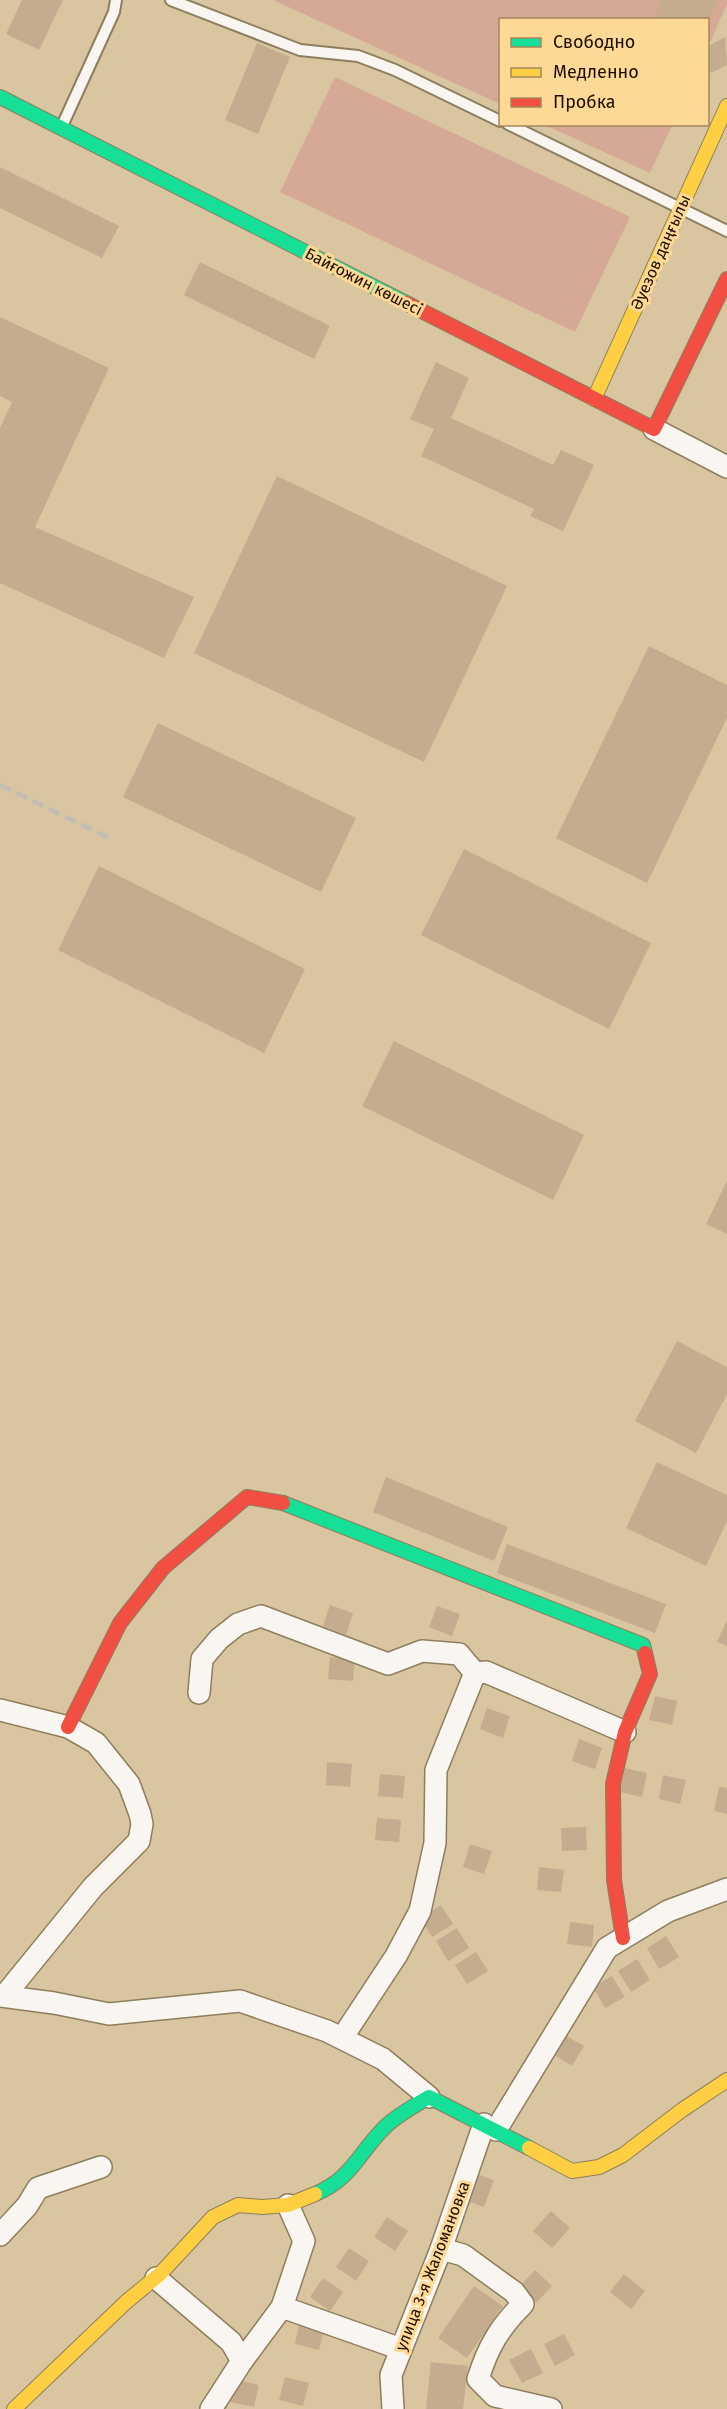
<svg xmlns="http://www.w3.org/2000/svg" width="727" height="2409" viewBox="0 0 727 2409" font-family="'Fira Sans',sans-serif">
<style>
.green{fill:#d6a997}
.building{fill:#c5ac8e}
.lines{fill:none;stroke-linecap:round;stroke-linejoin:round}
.lane-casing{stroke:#8d7e5d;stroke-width:14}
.street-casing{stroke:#8d7e5d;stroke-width:24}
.fast-casing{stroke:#8d7e5d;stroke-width:16}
.slow-casing{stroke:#8d7e5d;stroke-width:16}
.jam-casing{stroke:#8d7e5d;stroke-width:16}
.lane{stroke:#f9f6f1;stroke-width:10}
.street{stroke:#f9f6f1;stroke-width:21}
.fast{stroke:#16e098;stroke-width:14}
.slow{stroke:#ffcf43;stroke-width:14}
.jam{stroke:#f24e42;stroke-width:14}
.rail{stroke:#c4bdb4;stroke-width:4.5;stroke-dasharray:12 6;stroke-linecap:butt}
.labels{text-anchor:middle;stroke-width:6;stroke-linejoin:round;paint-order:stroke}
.street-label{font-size:16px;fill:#1c0f00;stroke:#fed895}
</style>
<rect width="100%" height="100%" fill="#d9c5a0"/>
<g class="green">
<path d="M273 0H727V4L708 47V20H500V104Z"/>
<path d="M335 77 630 217 575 332 280 192Z"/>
<path d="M545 125H672L650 173Z"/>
</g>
<g class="building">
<path d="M22 0H63L39 50 6 34Z"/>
<path d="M662 0H718L708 20H653Z"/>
<path d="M725 37 727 65 711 73 708 66V46Z"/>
<path d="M257 43 290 57 258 134 225 120Z"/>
<path d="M0 167 119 226 102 258 0 208Z"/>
<path d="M200 262 330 326 314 359 184 295Z"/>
<path d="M0 317 109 368 35 527 194 597 164 658 0 583V428L12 402 0 396Z"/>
<path d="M436 362 469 378 451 418 553 465 561 450 594 465 563 531 530 516 534 509 421 456 434 429 410 419Z"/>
<path d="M277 476 507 586 424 762 194 653Z"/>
<path d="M649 646 727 685V718L647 883 556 838Z"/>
<path d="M158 723 356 818 321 892 123 797Z"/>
<path d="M464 849 651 943 609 1029 421 935Z"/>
<path d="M99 866 305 969 264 1053 58 950Z"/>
<path d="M394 1041 584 1135 553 1200 362 1106Z"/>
<path d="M727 1181V1234L706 1224Z"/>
<path d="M677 1341 727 1367V1394L696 1453 635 1421Z"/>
<path d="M657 1462 727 1495V1521L706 1566 626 1528Z"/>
<path d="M386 1477 508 1527 494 1561 373 1512Z"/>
<path d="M507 1544 666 1604 655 1633 497 1573Z"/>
<path d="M330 1605 353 1613 346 1635 323 1626Z"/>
<path d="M437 1606 460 1614 452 1636 429 1627Z"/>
<path d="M727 1620V1646L717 1642Z"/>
<path d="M330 1657 355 1659 353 1681 328 1679Z"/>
<path d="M655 1696 677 1701 672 1725 649 1720Z"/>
<path d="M487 1708 510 1716 503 1738 480 1729Z"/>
<path d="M579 1739 602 1748 595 1769 572 1761Z"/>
<path d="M327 1762 352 1764 350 1787 326 1785Z"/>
<path d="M625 1768 647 1773 642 1797 620 1792Z"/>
<path d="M380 1774 405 1776 403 1798 378 1796Z"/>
<path d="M663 1775 686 1780 680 1804 659 1799Z"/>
<path d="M719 1787 727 1788V1814L714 1811Z"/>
<path d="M377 1818 401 1820 399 1842 375 1840Z"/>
<path d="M586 1827 587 1850 562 1851 561 1828Z"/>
<path d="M470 1844 492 1851 484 1874 463 1867Z"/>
<path d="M539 1867 564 1870 561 1892 537 1890Z"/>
<path d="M441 1905 453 1924 432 1937 420 1918Z"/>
<path d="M570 1922 594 1925 592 1947 567 1944Z"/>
<path d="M457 1928 469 1948 448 1961 436 1941Z"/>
<path d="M666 1936 679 1957 659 1969 647 1948Z"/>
<path d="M476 1952 488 1971 467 1984 455 1965Z"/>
<path d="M637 1959 650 1980 631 1992 618 1971Z"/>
<path d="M612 1976 625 1997 605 2008 593 1987Z"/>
<path d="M563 2034 584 2046 572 2066 551 2053Z"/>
<path d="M471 2172 494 2180 484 2207 461 2199Z"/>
<path d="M551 2211 570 2228 552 2248 533 2231Z"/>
<path d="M387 2217 408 2231 395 2251 374 2237Z"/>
<path d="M349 2248 369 2261 356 2281 336 2267Z"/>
<path d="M535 2270 552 2286 536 2303 519 2287Z"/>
<path d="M624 2274 645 2291 631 2309 610 2292Z"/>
<path d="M323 2278 343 2292 330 2311 310 2297Z"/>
<path d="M474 2286 503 2306 467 2358 438 2338Z"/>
<path d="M300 2321 325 2327 319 2350 295 2344Z"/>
<path d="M564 2334 575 2355 555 2366 544 2344Z"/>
<path d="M531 2349 543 2373 522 2383 509 2360Z"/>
<path d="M431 2362 468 2366 463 2409H426Z"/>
<path d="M285 2377 309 2383 303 2406 279 2400Z"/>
<path d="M235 2379 259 2385 254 2407 229 2402Z"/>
</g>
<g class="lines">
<defs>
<g id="lane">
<path d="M171 0 300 50 358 56 395 70 500 121"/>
<path d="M508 124 727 231"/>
<path d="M62 126 114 12 116 0"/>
</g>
<g id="street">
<path d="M654 429 727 467"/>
<path d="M475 1673 486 1672 625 1732"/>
<path d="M199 1693 202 1659 219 1639 238 1624 261 1616 388 1664 422 1651 459 1654 475 1673 436 1770 435 1843 420 1911 396 1956 342 2038"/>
<path d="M0 1710 68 1727 96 1743 129 1784 140 1814 142 1824 139 1841 93 1887 5 1995"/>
<path d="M0 1996 54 2003 109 2014 240 2001 327 2031 383 2059 429 2097"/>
<path d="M496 2130 607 1948 668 1911 727 1889"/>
<path d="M0 2235 27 2206 38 2188 101 2167"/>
<path d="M441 2249 463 2255 514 2292 523 2304C499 2328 488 2347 478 2379L495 2396 551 2409"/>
<path d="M156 2278 231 2342 242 2361 211 2409"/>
<path d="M282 2307 401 2349"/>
<path d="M242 2361 282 2307 304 2241 288 2205"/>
<path d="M393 2409 391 2375 441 2249 484 2124"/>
</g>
<g id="fast">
<path d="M0 97 406 303"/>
<path d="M283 1503 643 1645 645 1653"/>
<path d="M315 2194C352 2179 359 2152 386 2126 399 2114 414 2106 429 2097L529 2148"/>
</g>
<g id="slow">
<path d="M594 399 727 106"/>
<path d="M529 2148 572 2171 599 2167 623 2155 682 2110 727 2080"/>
<path d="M14 2409 126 2302 160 2274 213 2217 238 2205 262 2207 288 2205 315 2194"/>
</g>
<g id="jam">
<path d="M406 303 654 429 727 279"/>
<path d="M68 1727 120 1623 163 1568 247 1497 283 1503"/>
<path d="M623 1938 614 1880 613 1784 625 1732 650 1674 645 1653"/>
</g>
</defs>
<use href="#lane" class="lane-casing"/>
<use href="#street" class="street-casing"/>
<use href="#fast" class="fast-casing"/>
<use href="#slow" class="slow-casing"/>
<use href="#jam" class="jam-casing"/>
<use href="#lane" class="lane"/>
<use href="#street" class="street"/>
<use href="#fast" class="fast"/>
<use href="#slow" class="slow"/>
<use href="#jam" class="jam"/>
<path class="rail" d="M0 785 113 840"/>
</g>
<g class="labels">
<g class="street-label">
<text transform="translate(660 252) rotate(-66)" y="6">Әуезов даңғылы</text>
<text transform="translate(364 281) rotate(27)" y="6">Байғожин көшесі</text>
<text transform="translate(432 2266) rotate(-69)" y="6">улица 3-я Жаломановка</text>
</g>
</g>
<rect x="499" y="18" width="210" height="108" fill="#fed895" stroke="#a48859" stroke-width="1.5"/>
<rect x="511" y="38" width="30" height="9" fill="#16e098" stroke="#a48859" stroke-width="1.5"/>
<text x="553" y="48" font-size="18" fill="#1c0f00">Свободно</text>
<rect x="511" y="68" width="30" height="9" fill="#ffcf43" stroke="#a48859" stroke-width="1.5"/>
<text x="553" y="78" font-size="18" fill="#1c0f00">Медленно</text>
<rect x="511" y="98" width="30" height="9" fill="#f24e42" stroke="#a48859" stroke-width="1.5"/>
<text x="553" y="108" font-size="18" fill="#1c0f00">Пробка</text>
</svg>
